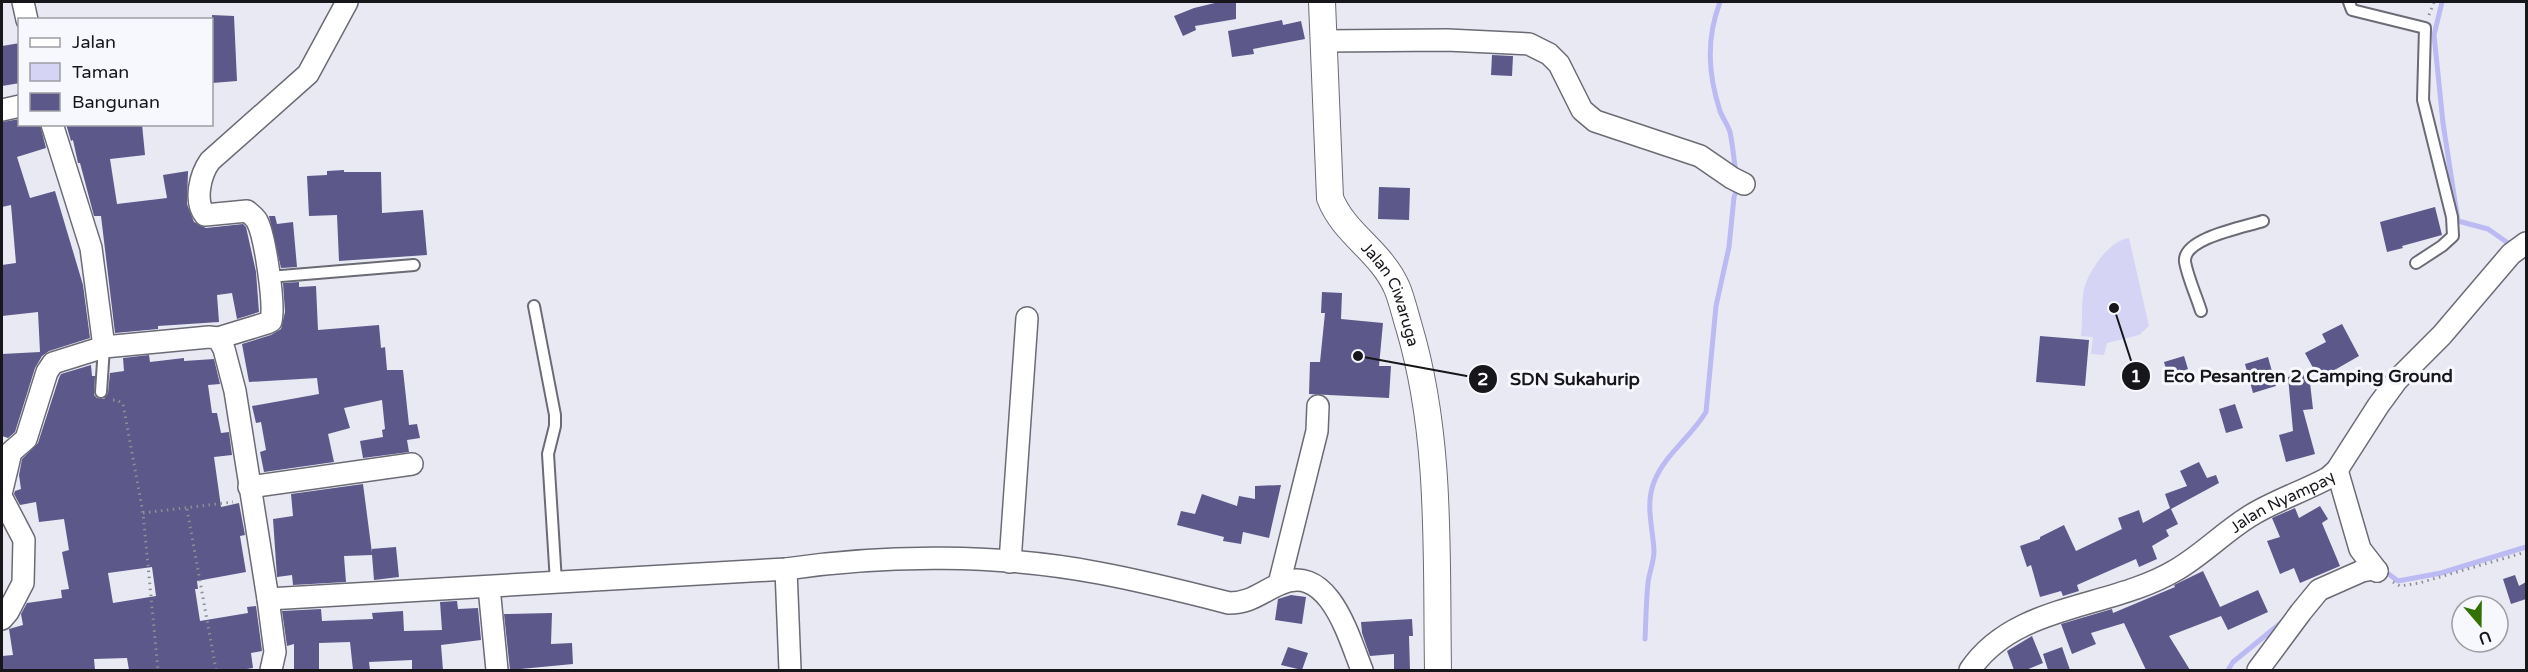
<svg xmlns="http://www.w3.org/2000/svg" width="2528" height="672" viewBox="0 0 2528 672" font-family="'Varela Round',sans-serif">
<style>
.green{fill:#d5d4f5}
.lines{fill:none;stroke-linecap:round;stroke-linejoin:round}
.stream{stroke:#bcbaf2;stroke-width:5}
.building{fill:#5c588a;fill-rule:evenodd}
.service-casing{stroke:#6b6b75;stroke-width:14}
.minor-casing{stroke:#6b6b75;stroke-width:24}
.tertiary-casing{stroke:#6b6b75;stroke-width:28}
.path{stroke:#8d8d95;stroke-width:3;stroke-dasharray:1.5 4.5;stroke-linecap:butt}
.service{stroke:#fff;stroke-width:10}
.minor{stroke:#fff;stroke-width:21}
.tertiary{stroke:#fff;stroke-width:26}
.labels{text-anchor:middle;stroke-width:6;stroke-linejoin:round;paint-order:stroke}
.street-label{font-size:16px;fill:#17171b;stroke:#f7f7fe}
.leader{fill:none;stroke:#17171b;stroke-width:2}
.callout-dot{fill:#17171b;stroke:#f7f7fe;stroke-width:2}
.mark-label{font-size:18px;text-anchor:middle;font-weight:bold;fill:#fff}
.callout-label{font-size:18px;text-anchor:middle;font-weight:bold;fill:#17171b;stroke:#f7f7fe;stroke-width:6;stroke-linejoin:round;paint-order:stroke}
</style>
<rect width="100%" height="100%" fill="#e9e9f4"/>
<path class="green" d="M2129 238 2149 326 2139 335 2107 343 2104 355 2091 354 2093 337 2081 336C2083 321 2081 304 2084 289 2089 270 2109 241 2129 238Z"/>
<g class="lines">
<g class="stream">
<path d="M1720 2C1706 39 1708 74 1720 111 1723 119 1728 125 1730 132 1733 146 1734 161 1736 174"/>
<path d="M2442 2 2434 35 2443 123 2458 221 2488 229 2508 243"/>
<path d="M2382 569 2398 581 2441 573 2526 547"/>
<path d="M1645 639C1646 620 1646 602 1648 583 1649 573 1654 562 1654 551 1653 528 1645 505 1654 482 1665 454 1691 437 1706 412L1716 306 1729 247 1734 197 1738 186"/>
<path d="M2228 670 2233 662 2282 622"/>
</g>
</g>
<g class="building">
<path d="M1219 2H1236V19L1195 26 1196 30 1183 36 1174 16 1194 8Z"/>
<path d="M212 15 234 16 237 81 212 83Z"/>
<path d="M1282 20 1283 25 1301 21 1305 39 1253 49 1254 54 1232 57 1228 31Z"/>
<path d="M20 43V83L2 86V46Z"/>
<path d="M1492 55 1513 56 1512 76 1491 75Z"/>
<path d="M20 119V124H40L46 148 17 157 30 198 55 191 83 285 90 338 49 351 42 356 35 368 15 432 8 438 2 436V354L40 352 38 312 2 316V265L16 263 11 205 2 207V122Z"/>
<path d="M66 124H142L145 155 110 159 117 204 167 198 163 175 188 171 187 204 194 222 206 228 243 224 246 227 256 272 259 312 237 319 232 293 217 295 219 322 158 326V329L115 333 101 216H94L80 163H78L73 140 71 141Z"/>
<path d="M344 170V172H381L382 213 423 210 427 255 339 261 337 215 309 216 307 176 327 175V171Z"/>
<path d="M1379 187 1410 188 1409 220 1378 219Z"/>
<path d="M2435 207 2442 235 2402 246 2403 248 2387 252 2380 222Z"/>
<path d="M269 216H275L277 224 293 222 297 267 281 268Z"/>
<path d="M299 282V287L316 286 318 330 379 325 381 348 385 347 387 370H403L409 425 417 424 420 438 407 440 409 452 363 458 360 441 383 437 382 430 385 429 382 400 344 408 350 428 328 434 334 462 264 472 260 452 266 450 261 422 256 423 252 406 319 394 317 378 249 382 242 344 271 335 281 329 285 312 283 283Z"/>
<path d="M1322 292 1342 293 1341 319 1383 323 1379 366H1391L1389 398 1309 394 1310 362H1320L1325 313H1321Z"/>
<path d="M2342 324 2359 356 2319 379 2305 353 2326 342 2322 334Z"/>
<path d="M2040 336 2089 340 2085 386 2036 382Z"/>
<path d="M149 355 150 362 184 358V361L214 359 220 384 208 385 212 413H217L221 433 229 432 232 455 214 457 221 507 239 503 245 535 240 536 246 572 197 581 198 589H195L200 621 248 613 247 607 256 606 262 651 251 653 253 668 240 670H129L127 658 94 659 95 670H2V656L13 655 9 629 23 625 21 614 27 603 62 598 61 590 69 589 62 552 69 550 64 519 39 522 36 502 20 505 14 494 15 491 21 489 19 475 22 459 38 443 59 378 61 374 91 365 92 376H95L94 395 97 398 104 399 108 393 110 373 124 371 123 358ZM152 567 156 596 113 603 108 573Z"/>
<path d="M2184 356 2188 369 2168 376 2164 362Z"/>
<path d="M2268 357 2276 386 2253 393 2245 364Z"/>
<path d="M2309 374 2313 409 2303 410 2315 454 2286 462 2279 435 2293 431 2288 377Z"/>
<path d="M2235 404 2243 428 2226 433 2219 409Z"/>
<path d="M2199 462 2207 478 2216 475 2219 483 2171 509 2178 524 2166 530 2169 536 2152 546 2157 559 2139 567 2136 559 2077 585 2079 591 2063 596 2061 591 2040 597 2031 565 2027 567 2020 546 2040 539V537L2064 525 2076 551 2122 529 2118 518 2139 510 2143 523 2170 508 2165 494 2187 486 2180 471Z"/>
<path d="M363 484 372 553 371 549 396 547 399 577 374 580 372 555 344 556 346 582 293 585 292 575 277 577 273 519 293 516 291 494Z"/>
<path d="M1281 485 1269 538 1243 532 1241 544 1223 541 1224 537 1177 525 1181 511 1195 514 1202 494 1237 506 1239 496 1255 499V486Z"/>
<path d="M2320 506 2328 519 2322 523 2340 566 2300 583 2294 568 2280 574 2267 541 2280 537 2272 518 2295 508 2299 518Z"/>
<path d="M2203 571 2220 607 2258 590 2268 612 2228 630 2221 616 2169 636 2190 670H2146L2124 623 2091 633 2096 644 2072 654 2061 624 2112 609 2113 613 2175 587 2174 585Z"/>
<path d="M2515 575 2519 586 2526 582V599L2511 604 2503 579Z"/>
<path d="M1291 595 1306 597 1302 624 1275 620 1278 599Z"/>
<path d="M457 601 458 609 478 608 481 640 441 645 443 670H412V660L369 662 370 670H353L350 642 319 643V670H294V644L287 646 282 611 321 609 322 621 373 619 372 613 403 611 404 631 442 630 440 602Z"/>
<path d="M552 613 551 644 572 643 573 664 510 670 504 614Z"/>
<path d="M1412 619 1413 636H1409L1410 670H1394V654L1370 656 1362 633 1361 622Z"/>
<path d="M2032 636 2043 663 2026 670H2014L2007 651Z"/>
<path d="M1288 647 1308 653 1302 670 1281 665Z"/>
<path d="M2062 647 2070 670H2048L2043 654Z"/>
</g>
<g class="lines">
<defs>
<g id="service">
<path d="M2349 2 2352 10 2425 28 2423 100 2452 217 2453 236 2442 246 2416 263"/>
<path d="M269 277 414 265"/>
<path d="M534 306 555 415V426L548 454 556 582"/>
<path d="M2201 311C2196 295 2188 278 2185 262 2182 238 2245 227 2263 221"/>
<path d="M101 392 104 347"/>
</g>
<g id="minor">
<path d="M23 2 27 20"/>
<path d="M1322 41 1447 40 1529 44 1549 54 1559 64 1582 110 1595 121 1700 156 1732 178 1744 184"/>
<path d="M2 110 20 106"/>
<path d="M52 124 91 248 104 347 209 337 218 338 224 349 235 391 268 599 275 652 271 670"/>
<path d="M218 338 267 323 271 321C275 304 265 236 257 221 255 217 250 214 247 211L205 215C194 201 200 175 210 161L308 74 347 2"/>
<path d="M2337 470 2360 549 2377 571"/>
<path d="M249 487 412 464"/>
<path d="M2 490 11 452 26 439 47 372 53 363 104 347"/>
<path d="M2 498 24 540 23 583 8 612 2 619"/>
<path d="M1010 562 1027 318"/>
<path d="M786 569 790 670"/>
<path d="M1279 584 1317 431 1318 406"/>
<path d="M489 587 497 670"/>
<path d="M268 599 786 569C886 554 1000 554 1099 573 1143 581 1186 592 1229 603 1251 603 1261 592 1280 584 1329 562 1349 638 1362 670"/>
<path id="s1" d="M1970 670C2015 603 2111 609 2176 570 2202 555 2224 532 2250 516 2274 501 2302 492 2328 478L2337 470 2378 406 2397 380 2442 335 2511 254 2526 243"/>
<path d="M2258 670 2301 612 2319 590 2362 571 2373 569 2377 571"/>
</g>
<g id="tertiary">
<path id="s2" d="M1322 2 1330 198C1344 234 1381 251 1397 288 1402 300 1405 314 1409 327 1442 438 1436 556 1438 670"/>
</g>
</defs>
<use href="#service" class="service-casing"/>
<use href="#minor" class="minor-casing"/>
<use href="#tertiary" class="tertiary-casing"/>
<g class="path">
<path d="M2429 15 2434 2"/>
<path d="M113 400H117L123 404 143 513 158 670"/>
<path d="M187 509 216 670"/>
<path d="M143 513 233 502"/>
<path d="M2393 582 2400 586 2419 583 2526 552"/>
</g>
<use href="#service" class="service"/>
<use href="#minor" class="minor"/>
<use href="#tertiary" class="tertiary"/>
</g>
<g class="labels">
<g class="street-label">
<text dy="6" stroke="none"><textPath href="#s2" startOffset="312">Jalan Ciwaruga</textPath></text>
<text dy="6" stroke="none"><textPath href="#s1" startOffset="360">Jalan Nyampay</textPath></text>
</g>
</g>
<path class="leader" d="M2114 308L2136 376M1358 356L1483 379"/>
<g class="callout-dot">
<circle cx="2114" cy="308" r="6"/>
<circle cx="1358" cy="356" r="6"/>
<circle cx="2136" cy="376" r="15"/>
<circle cx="1483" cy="379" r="15"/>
</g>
<g class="mark-label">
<text x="2136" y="382">1</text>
<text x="1483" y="385">2</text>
</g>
<g class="callout-label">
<text x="2308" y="382">Eco Pesantren 2 Camping Ground</text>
<text x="1575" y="385">SDN Sukahurip</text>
</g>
<rect width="2528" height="672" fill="none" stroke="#17171b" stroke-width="6"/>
<rect x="18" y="18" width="195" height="108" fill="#f7f7fe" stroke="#9d9da3" stroke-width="1.5"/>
<rect x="30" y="38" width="30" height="9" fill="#ffffff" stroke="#9d9da3" stroke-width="1.5"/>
<text x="72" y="48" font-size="18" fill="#17171b">Jalan</text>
<rect x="30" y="63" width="30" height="18" fill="#d5d4f5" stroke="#9d9da3" stroke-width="1.5"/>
<text x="72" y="78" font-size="18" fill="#17171b">Taman</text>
<rect x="30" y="93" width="30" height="18" fill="#5c588a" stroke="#9d9da3" stroke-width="1.5"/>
<text x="72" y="108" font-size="18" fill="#17171b">Bangunan</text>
<g transform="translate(2480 624) rotate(160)"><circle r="28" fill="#f7f7fe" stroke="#9d9da3" stroke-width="1.5"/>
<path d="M0-4.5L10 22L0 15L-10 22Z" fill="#347103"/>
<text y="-9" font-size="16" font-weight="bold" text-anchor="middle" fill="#17171b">U</text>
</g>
</svg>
